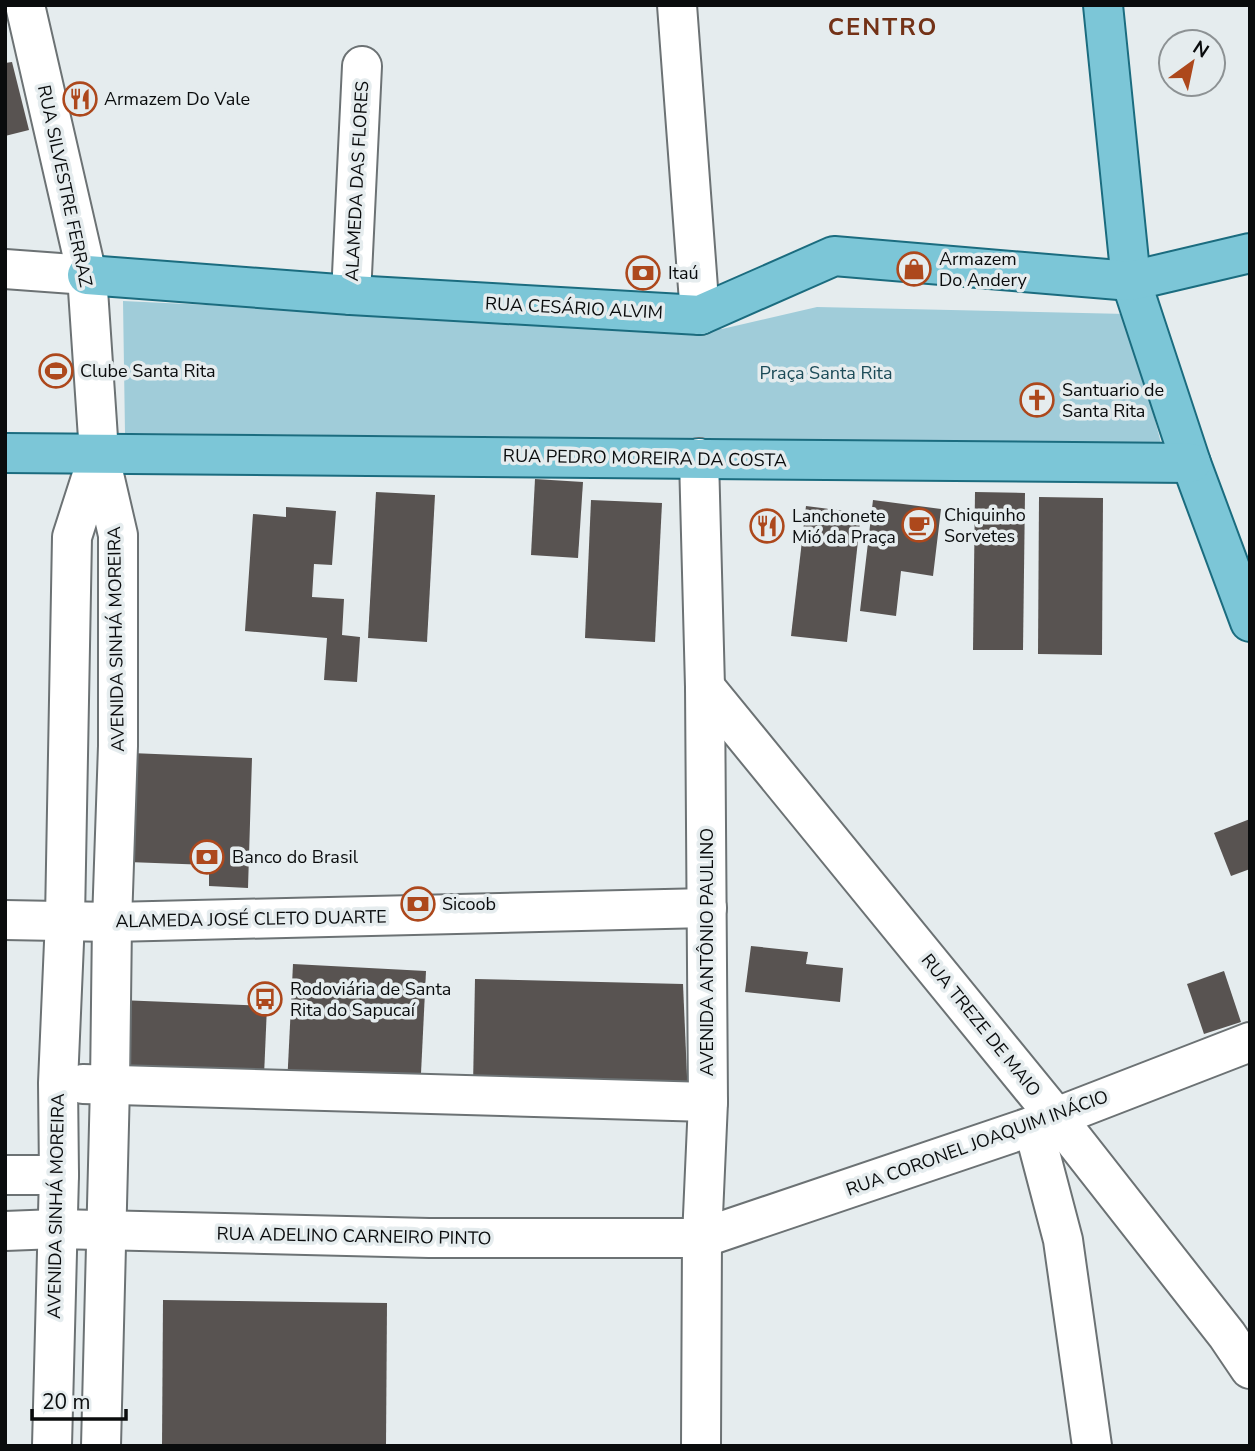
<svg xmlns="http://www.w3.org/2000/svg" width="1255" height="1451" viewBox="0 0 1255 1451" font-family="'Nunito Sans',sans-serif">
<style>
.green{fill:#a0ccd9}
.building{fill:#585351}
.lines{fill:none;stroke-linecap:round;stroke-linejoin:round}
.minor-casing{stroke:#6c7274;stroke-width:42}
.major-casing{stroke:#1b6c7f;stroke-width:42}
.minor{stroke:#fff;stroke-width:38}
.major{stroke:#7cc6d7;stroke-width:38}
.labels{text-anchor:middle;stroke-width:7;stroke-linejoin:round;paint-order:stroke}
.poi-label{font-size:18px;fill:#0a0c0d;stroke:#e5ecee;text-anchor:start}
.street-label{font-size:18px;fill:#0a0c0d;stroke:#e5ecee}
.park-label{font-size:18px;fill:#1c4b58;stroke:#e5ecee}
.district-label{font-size:24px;font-weight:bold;letter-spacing:2px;fill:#733217;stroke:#e5ecee}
</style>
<rect width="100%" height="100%" fill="#e5ecee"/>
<path class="green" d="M123 301 722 329 817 307 1127 314 1161 443 125 433Z"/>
<g class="building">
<path d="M12 62 29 130 5 136V63Z"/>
<path d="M535 479 583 482 578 558 531 555Z"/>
<path d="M376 492 435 495 427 642 368 638Z"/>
<path d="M975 492 1025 493 1023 650H973Z"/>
<path d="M1039 497 1103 498 1102 655 1038 654Z"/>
<path d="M591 500 662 503 655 642 585 638Z"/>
<path d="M873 500 941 509 933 576 901 571 896 616 860 611Z"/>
<path d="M806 506 861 513 847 642 791 636Z"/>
<path d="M286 507 336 511 332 565 314 564 312 597 344 599 342 635 360 637 357 682 324 680 327 638 245 631 253 514 286 517Z"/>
<path d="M131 753 252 758 248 888 209 886V865L128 862Z"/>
<path d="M1250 819V869L1231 876 1214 833Z"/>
<path d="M751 946 808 952 806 964 843 968 840 1002 745 992Z"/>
<path d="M293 964 426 971 420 1094 287 1086Z"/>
<path d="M1224 971 1241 1022 1204 1034 1187 984Z"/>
<path d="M475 979 683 984 688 1099 473 1087Z"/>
<path d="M119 1000 267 1006 264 1076 117 1070Z"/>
<path d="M163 1300 387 1303 386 1446H162Z"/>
</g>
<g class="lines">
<defs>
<g id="minor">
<path d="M25 5 87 275 99 453 118 535V746L112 922 110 1085 101 1446"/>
<path d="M677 5 700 315"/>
<path d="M5 269 87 275"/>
<path d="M351 295 362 66"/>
<path d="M699 458 705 687 708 1102 702 1238 701 1446"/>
<path d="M705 687 1056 1117 1227 1335 1250 1369"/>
<path d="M5 920 112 922 707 908"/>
<path d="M83 1084 708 1102"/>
<path d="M1033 1126 1063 1240 1092 1446"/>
<path d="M5 1175H59"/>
<path d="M5 1231 56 1229 429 1238H702L1033 1126 1250 1042"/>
<path d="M52 1446 59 1175 58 1083 65 919 72 537 99 453"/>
</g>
<g id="major">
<path d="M1103 5 1131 281 1191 463 1250 622"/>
<path d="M87 275 351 295 700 315 834 256 1131 281 1250 253"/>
<path d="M5 453 1191 463"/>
</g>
</defs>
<use href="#minor" class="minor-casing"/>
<use href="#major" class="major-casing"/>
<use href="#minor" class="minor"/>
<use href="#major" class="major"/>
</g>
<defs>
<symbol id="restaurant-ring" viewBox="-11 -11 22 22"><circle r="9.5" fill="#e5ecee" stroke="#ad481c" stroke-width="1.5"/><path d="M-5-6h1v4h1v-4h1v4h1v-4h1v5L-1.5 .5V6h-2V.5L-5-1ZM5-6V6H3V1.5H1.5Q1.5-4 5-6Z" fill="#ad481c"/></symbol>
<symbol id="shop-ring" viewBox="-11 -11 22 22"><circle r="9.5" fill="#e5ecee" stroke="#ad481c" stroke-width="1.5"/><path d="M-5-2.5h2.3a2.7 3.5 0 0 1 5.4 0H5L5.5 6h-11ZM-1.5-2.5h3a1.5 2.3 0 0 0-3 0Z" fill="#ad481c"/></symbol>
<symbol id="bank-ring" viewBox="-11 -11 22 22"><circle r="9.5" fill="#e5ecee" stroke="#ad481c" stroke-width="1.5"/><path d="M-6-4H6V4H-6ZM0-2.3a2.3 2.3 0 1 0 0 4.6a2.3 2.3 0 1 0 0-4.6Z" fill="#ad481c"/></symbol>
<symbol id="stadium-ring" viewBox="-11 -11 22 22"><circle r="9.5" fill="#e5ecee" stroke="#ad481c" stroke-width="1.5"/><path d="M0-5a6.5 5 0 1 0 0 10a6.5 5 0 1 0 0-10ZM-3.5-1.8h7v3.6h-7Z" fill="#ad481c"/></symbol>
<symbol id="church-ring" viewBox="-11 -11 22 22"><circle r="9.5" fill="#e5ecee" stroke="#ad481c" stroke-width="1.5"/><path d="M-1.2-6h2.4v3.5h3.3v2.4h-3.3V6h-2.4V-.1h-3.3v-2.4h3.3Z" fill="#ad481c"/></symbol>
<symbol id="cafe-ring" viewBox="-11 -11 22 22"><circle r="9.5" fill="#e5ecee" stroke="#ad481c" stroke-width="1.5"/><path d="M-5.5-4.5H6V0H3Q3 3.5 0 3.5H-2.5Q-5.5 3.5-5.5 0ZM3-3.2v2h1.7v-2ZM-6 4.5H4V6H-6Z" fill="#ad481c"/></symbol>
<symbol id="bus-ring" viewBox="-11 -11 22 22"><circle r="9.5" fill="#e5ecee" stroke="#ad481c" stroke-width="1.5"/><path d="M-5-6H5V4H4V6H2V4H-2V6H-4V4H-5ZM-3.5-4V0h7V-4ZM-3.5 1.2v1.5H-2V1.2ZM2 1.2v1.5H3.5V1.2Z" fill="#ad481c"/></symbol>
</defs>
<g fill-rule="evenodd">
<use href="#restaurant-ring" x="61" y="80" width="38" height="38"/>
<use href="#shop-ring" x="895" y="250" width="38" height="38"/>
<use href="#bank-ring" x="624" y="254" width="38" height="38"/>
<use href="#stadium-ring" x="37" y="352" width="38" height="38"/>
<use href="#church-ring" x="1018" y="381" width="38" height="38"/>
<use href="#cafe-ring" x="900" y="506" width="38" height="38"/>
<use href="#restaurant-ring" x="748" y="507" width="38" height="38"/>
<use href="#bank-ring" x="188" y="838" width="38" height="38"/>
<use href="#bank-ring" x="399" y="885" width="38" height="38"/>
<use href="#bus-ring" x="246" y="980" width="38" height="38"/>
</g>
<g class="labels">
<g class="poi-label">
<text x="104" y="105">Armazem Do Vale</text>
<text x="939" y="265">Armazem<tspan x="939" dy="21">Do Andery</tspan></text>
<text x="668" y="279">Itaú</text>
<text x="80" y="377">Clube Santa Rita</text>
<text x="1062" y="396">Santuario de<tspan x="1062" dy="21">Santa Rita</tspan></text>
<text x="944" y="521">Chiquinho<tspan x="944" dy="21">Sorvetes</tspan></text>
<text x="792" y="522">Lanchonete<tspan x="792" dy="21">Mió da Praça</tspan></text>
<text x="232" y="863">Banco do Brasil</text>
<text x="442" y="910">Sicoob</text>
<text x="290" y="995">Rodoviária de Santa<tspan x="290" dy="21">Rita do Sapucaí</tspan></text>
</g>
<g class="street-label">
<text transform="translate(357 181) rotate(-87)" y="6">ALAMEDA DAS FLORES</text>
<text transform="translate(65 186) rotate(78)" y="6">RUA SILVESTRE FERRAZ</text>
<text transform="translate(574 308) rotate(3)" y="6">RUA CESÁRIO ALVIM</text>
<text transform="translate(645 458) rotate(1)" y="6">RUA PEDRO MOREIRA DA COSTA</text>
<text transform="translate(116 639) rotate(-91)" y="6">AVENIDA SINHÁ MOREIRA</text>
<text transform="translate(251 919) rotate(-1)" y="6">ALAMEDA JOSÉ CLETO DUARTE</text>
<text transform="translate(707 952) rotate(-90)" y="6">AVENIDA ANTÔNIO PAULINO</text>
<text transform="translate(981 1025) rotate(51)" y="6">RUA TREZE DE MAIO</text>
<text transform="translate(977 1143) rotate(-20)" y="6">RUA CORONEL JOAQUIM INÁCIO</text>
<text transform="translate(56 1206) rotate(-89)" y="6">AVENIDA SINHÁ MOREIRA</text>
<text transform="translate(354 1236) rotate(1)" y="6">RUA ADELINO CARNEIRO PINTO</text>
</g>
<g class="park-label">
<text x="826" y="379">Praça Santa Rita</text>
</g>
<g class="district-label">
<text x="883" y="35">CENTRO</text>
</g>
</g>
<rect width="1255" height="1451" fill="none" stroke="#0a0c0d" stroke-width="14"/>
<g transform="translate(1192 63) rotate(33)"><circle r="33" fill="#e5ecee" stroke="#8d9294" stroke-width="2"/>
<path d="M0-5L12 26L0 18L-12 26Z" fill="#ad481c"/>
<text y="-10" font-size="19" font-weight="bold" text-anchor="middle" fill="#0a0c0d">N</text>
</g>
<path d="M32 1409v10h94v-10" fill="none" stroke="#0a0c0d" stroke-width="3.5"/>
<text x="42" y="1409" font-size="21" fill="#0a0c0d" stroke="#e5ecee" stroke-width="5" paint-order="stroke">20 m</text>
</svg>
